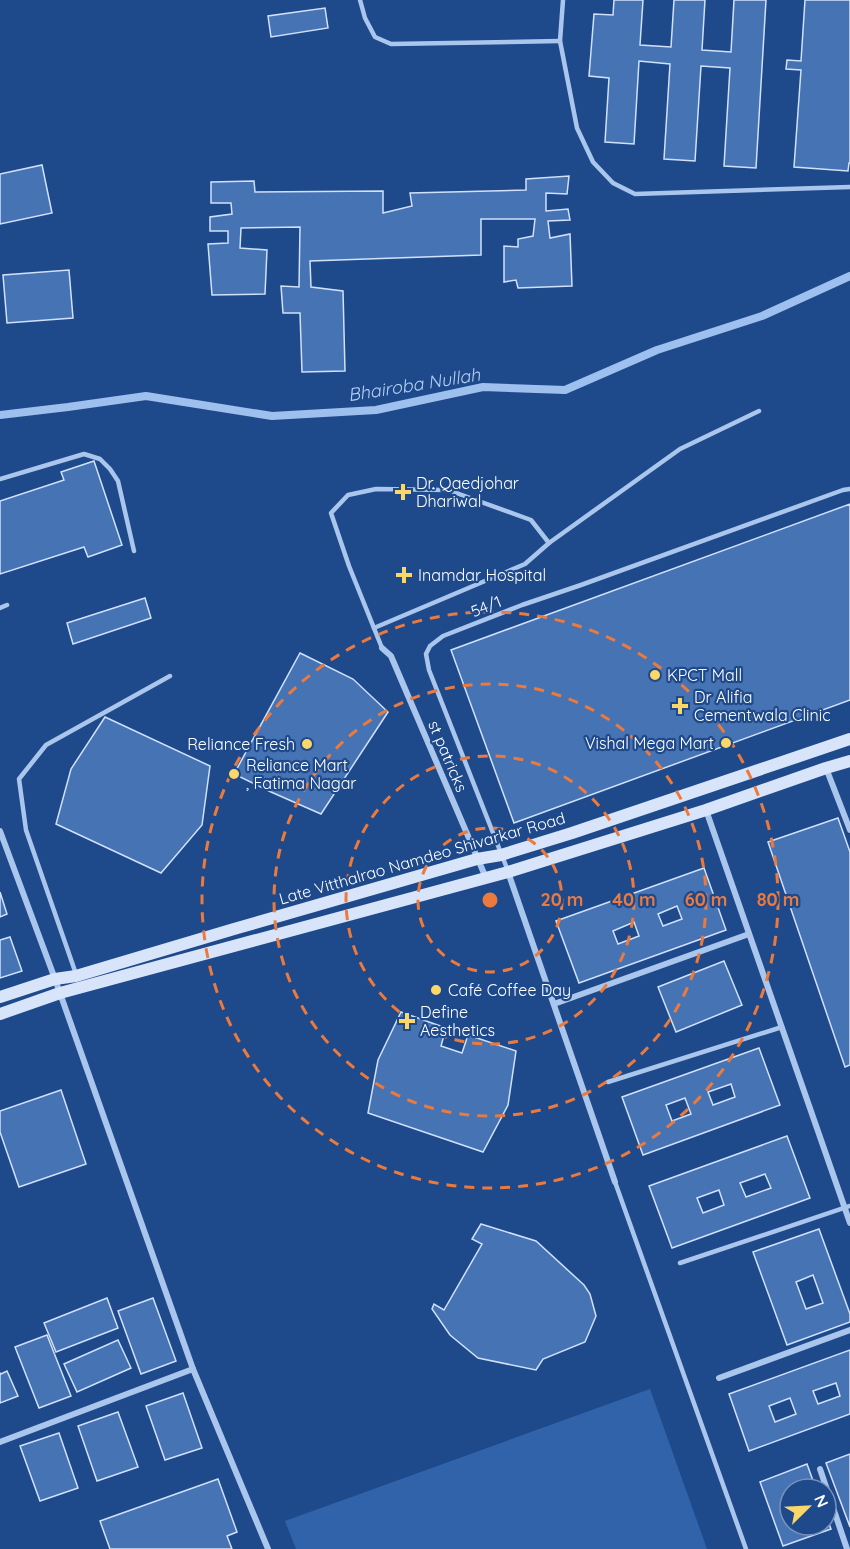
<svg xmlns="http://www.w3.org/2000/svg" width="850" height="1549" viewBox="0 0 850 1549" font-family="Quicksand,sans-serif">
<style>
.green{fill:#3163aa}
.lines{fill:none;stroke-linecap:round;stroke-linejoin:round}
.stream{stroke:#9ec0ee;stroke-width:8}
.building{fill:#4673b4;stroke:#d0e1f9;stroke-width:1.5;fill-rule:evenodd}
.lane{stroke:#abc6ec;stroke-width:4.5}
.street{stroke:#abc6ec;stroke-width:6}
.secondary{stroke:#d7e4f9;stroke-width:12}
.ring{fill:none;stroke:#ed7a3d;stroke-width:3;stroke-dasharray:10 8}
.poi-dot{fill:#fbd76a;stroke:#1e4a8c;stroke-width:2}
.labels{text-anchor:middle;stroke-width:4.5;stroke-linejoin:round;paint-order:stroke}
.poi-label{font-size:16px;fill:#fff;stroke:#1e4a8c;text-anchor:start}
.street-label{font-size:16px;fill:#fff;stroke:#1e4a8c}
.water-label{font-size:18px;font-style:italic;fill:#b7d0f3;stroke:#1e4a8c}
.centre{fill:#ed7a3d;stroke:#1e4a8c;stroke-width:3}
.ring-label{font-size:18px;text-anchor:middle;font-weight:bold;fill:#ed7a3d;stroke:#1e4a8c;stroke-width:4.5;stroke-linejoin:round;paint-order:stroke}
</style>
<rect width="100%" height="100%" fill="#1e4a8c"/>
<path class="green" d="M650 1389 707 1549H296L285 1521Z"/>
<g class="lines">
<path class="stream" d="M0 415 68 407 146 396 272 416 376 410 483 387 565 390 657 350 762 316 850 276"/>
</g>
<g class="building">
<path d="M614 0H643L640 45 671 47 674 0H705L702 50 731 52 734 0H766L756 168 724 166 730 68 701 66 695 161 664 159 670 64 639 61 634 144 605 142 609 78 589 76 594 14 613 15Z"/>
<path d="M805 0H850V163H849L848 171 794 167 801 70 786 69 787 60 801 61Z"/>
<path d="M325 8 328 28 271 37 268 16Z"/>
<path d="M42 165 52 213 0 224V174Z"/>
<path d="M569 176 567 194 546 193V211L568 209 570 220 548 221 550 238 570 234 572 286 518 288 516 280 504 282V246L518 247V239L533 236 535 219H481V255L310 261 311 287 343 291 345 371 302 372 300 313H283L281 286 299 287 300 227 241 228 240 248 267 250 265 294 212 295 208 244 228 243V231H210V217L232 214 231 203H211V182L254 181 255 192 383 191V213L412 206 410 193 526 190V179Z"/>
<path d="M69 270 73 318 7 323 3 275Z"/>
<path d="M94 461 122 545 88 557 84 547 0 574V501L64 480 61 472Z"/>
<path d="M850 504V700L514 823 451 650Z"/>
<path d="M145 598 151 618 73 644 67 623Z"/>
<path d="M300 653 353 679 388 712 321 814 271 792 234 774Z"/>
<path d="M105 717 210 766 202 825 161 873 56 824 71 769Z"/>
<path d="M838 818 850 852V1065L845 1067 768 842Z"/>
<path d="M704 868 726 930 579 983 556 921ZM677 906 682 919 663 926 658 914ZM634 922 639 936 618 944 613 931Z"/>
<path d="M0 892 7 914 0 917Z"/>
<path d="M10 937 22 971 0 978V940Z"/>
<path d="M724 961 742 1005 676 1032 658 987Z"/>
<path d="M401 1012 446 1028 441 1046 462 1053 468 1035 516 1051 508 1105 483 1152 368 1113 378 1060Z"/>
<path d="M759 1048 780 1105 643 1155 622 1097ZM731 1084 735 1097 713 1105 708 1092ZM685 1098 691 1114 672 1121 666 1105Z"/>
<path d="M61 1090 86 1164 19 1187 0 1132V1111Z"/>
<path d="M787 1136 810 1198 672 1248 649 1186ZM765 1174 771 1188 746 1197 740 1183ZM719 1190 724 1205 703 1213 697 1198Z"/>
<path d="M481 1224 536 1241 584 1285 590 1294 596 1316 585 1342 543 1359 536 1370 478 1358 450 1335 432 1309 434 1304 444 1310 482 1244 472 1239Z"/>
<path d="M819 1229 850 1314V1322L787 1345 753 1252ZM813 1275 823 1303 806 1309 796 1282Z"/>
<path d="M107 1298 118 1328 56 1352 44 1323Z"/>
<path d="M153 1298 176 1361 141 1374 118 1311Z"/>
<path d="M47 1335 71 1396 39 1408 15 1347Z"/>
<path d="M118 1340 131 1368 77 1392 64 1364Z"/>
<path d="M850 1350V1414L749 1451 729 1394ZM836 1383 840 1396 818 1404 813 1391ZM790 1398 796 1414 775 1422 769 1406Z"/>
<path d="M7 1371 18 1396 0 1403V1373L1 1374Z"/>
<path d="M183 1393 202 1448 165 1460 146 1406Z"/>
<path d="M118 1412 138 1467 97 1481 78 1426Z"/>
<path d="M59 1433 78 1488 40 1501 20 1446Z"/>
<path d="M850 1454V1527L826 1463Z"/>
<path d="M807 1464 816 1489H790V1525H826V1516L831 1529 783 1546 760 1482Z"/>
<path d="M218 1479 237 1532 227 1536 232 1549H110L100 1521Z"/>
</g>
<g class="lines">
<g class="lane">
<path d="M360 0 365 18 375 37 391 44 560 41"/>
<path d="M563 0 560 41 577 128 593 162 613 183 635 194 850 187"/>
<path d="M0 479 84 454 100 459 110 469 118 481 134 551"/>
<path d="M0 608 7 605"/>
<path d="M374 628 525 564 549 543"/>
<path d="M382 648 349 566 331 513 348 495 376 489 448 490 531 520 549 543 680 449 759 411"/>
<path d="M508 871 429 670 426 654 430 646 443 636 522 605 581 585 843 490 850 489"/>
<path d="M76 974 26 830 19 779 46 745 170 676"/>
<path d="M608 1082 782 1027"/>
<path d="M615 1182 746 1549"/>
<path d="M680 1263 850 1206"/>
</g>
<g class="street">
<path d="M382 648 391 656 486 878"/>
<path d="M826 768 850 830"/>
<path d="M706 810 850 1223"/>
<path d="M0 831 55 979 193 1369 268 1549"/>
<path d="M508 872 615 1182"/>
<path d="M554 1004 749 934"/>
<path d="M719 1378 850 1330"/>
<path d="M0 1442 193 1369"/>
<path d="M820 1469 847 1549"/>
</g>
<g class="secondary">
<path d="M0 997 55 979 76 976 234 929 477 859 501 855 572 833 850 739"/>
<path d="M0 1014 60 993 508 872 706 810 826 768 850 761"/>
</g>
</g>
<g class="ring">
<circle cx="490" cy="900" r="72"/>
<circle cx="490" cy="900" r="144"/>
<circle cx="490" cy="900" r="216"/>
<circle cx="490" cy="900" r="288"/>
</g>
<g class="poi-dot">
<path d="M400 483h6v6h6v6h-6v6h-6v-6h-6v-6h6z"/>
<path d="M401 566h6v6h6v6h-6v6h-6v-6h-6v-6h6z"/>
<circle cx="655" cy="675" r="6"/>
<path d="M677 697h6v6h6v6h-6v6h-6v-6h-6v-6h6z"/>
<circle cx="726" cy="743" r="6"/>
<circle cx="307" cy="744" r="6"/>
<circle cx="234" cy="774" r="6"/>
<circle cx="436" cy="990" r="6"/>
<path d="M404 1012h6v6h6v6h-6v6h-6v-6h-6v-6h6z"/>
</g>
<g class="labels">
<g class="poi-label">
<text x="416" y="489">Dr. Qaedjohar<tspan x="416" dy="18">Dhariwal</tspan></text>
<text x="418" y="581">Inamdar Hospital</text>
<text x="667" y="681">KPCT Mall</text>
<text x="694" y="703">Dr Alifia<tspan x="694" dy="18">Cementwala Clinic</tspan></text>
<text x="714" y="749" text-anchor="end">Vishal Mega Mart</text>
<text x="295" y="750" text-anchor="end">Reliance Fresh</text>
<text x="246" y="771">Reliance Mart<tspan x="246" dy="18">, Fatima Nagar</tspan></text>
<text x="448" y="996">Café Coffee Day</text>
<text x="420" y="1018">Define<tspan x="420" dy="18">Aesthetics</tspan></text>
</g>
<g class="street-label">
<text transform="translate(486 606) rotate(-22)" y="6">54/1</text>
<text transform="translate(448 756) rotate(67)" y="6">st patricks</text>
<text transform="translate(422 858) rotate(-16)" y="6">Late Vitthalrao Namdeo Shivarkar Road</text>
</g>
<g class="water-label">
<text transform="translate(414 385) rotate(-9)" y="6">Bhairoba Nullah</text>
</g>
</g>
<circle cx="490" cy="900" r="9" class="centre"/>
<g class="ring-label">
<text x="562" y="906">20 m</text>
<text x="634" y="906">40 m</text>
<text x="706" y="906">60 m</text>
<text x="778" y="906">80 m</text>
</g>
<g transform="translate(808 1507) rotate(66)"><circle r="28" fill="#1e4a8c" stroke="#7892ba" stroke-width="1.5"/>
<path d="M0-4.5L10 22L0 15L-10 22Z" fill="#fbd76a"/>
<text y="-9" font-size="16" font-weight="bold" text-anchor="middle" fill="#ffffff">N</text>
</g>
</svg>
